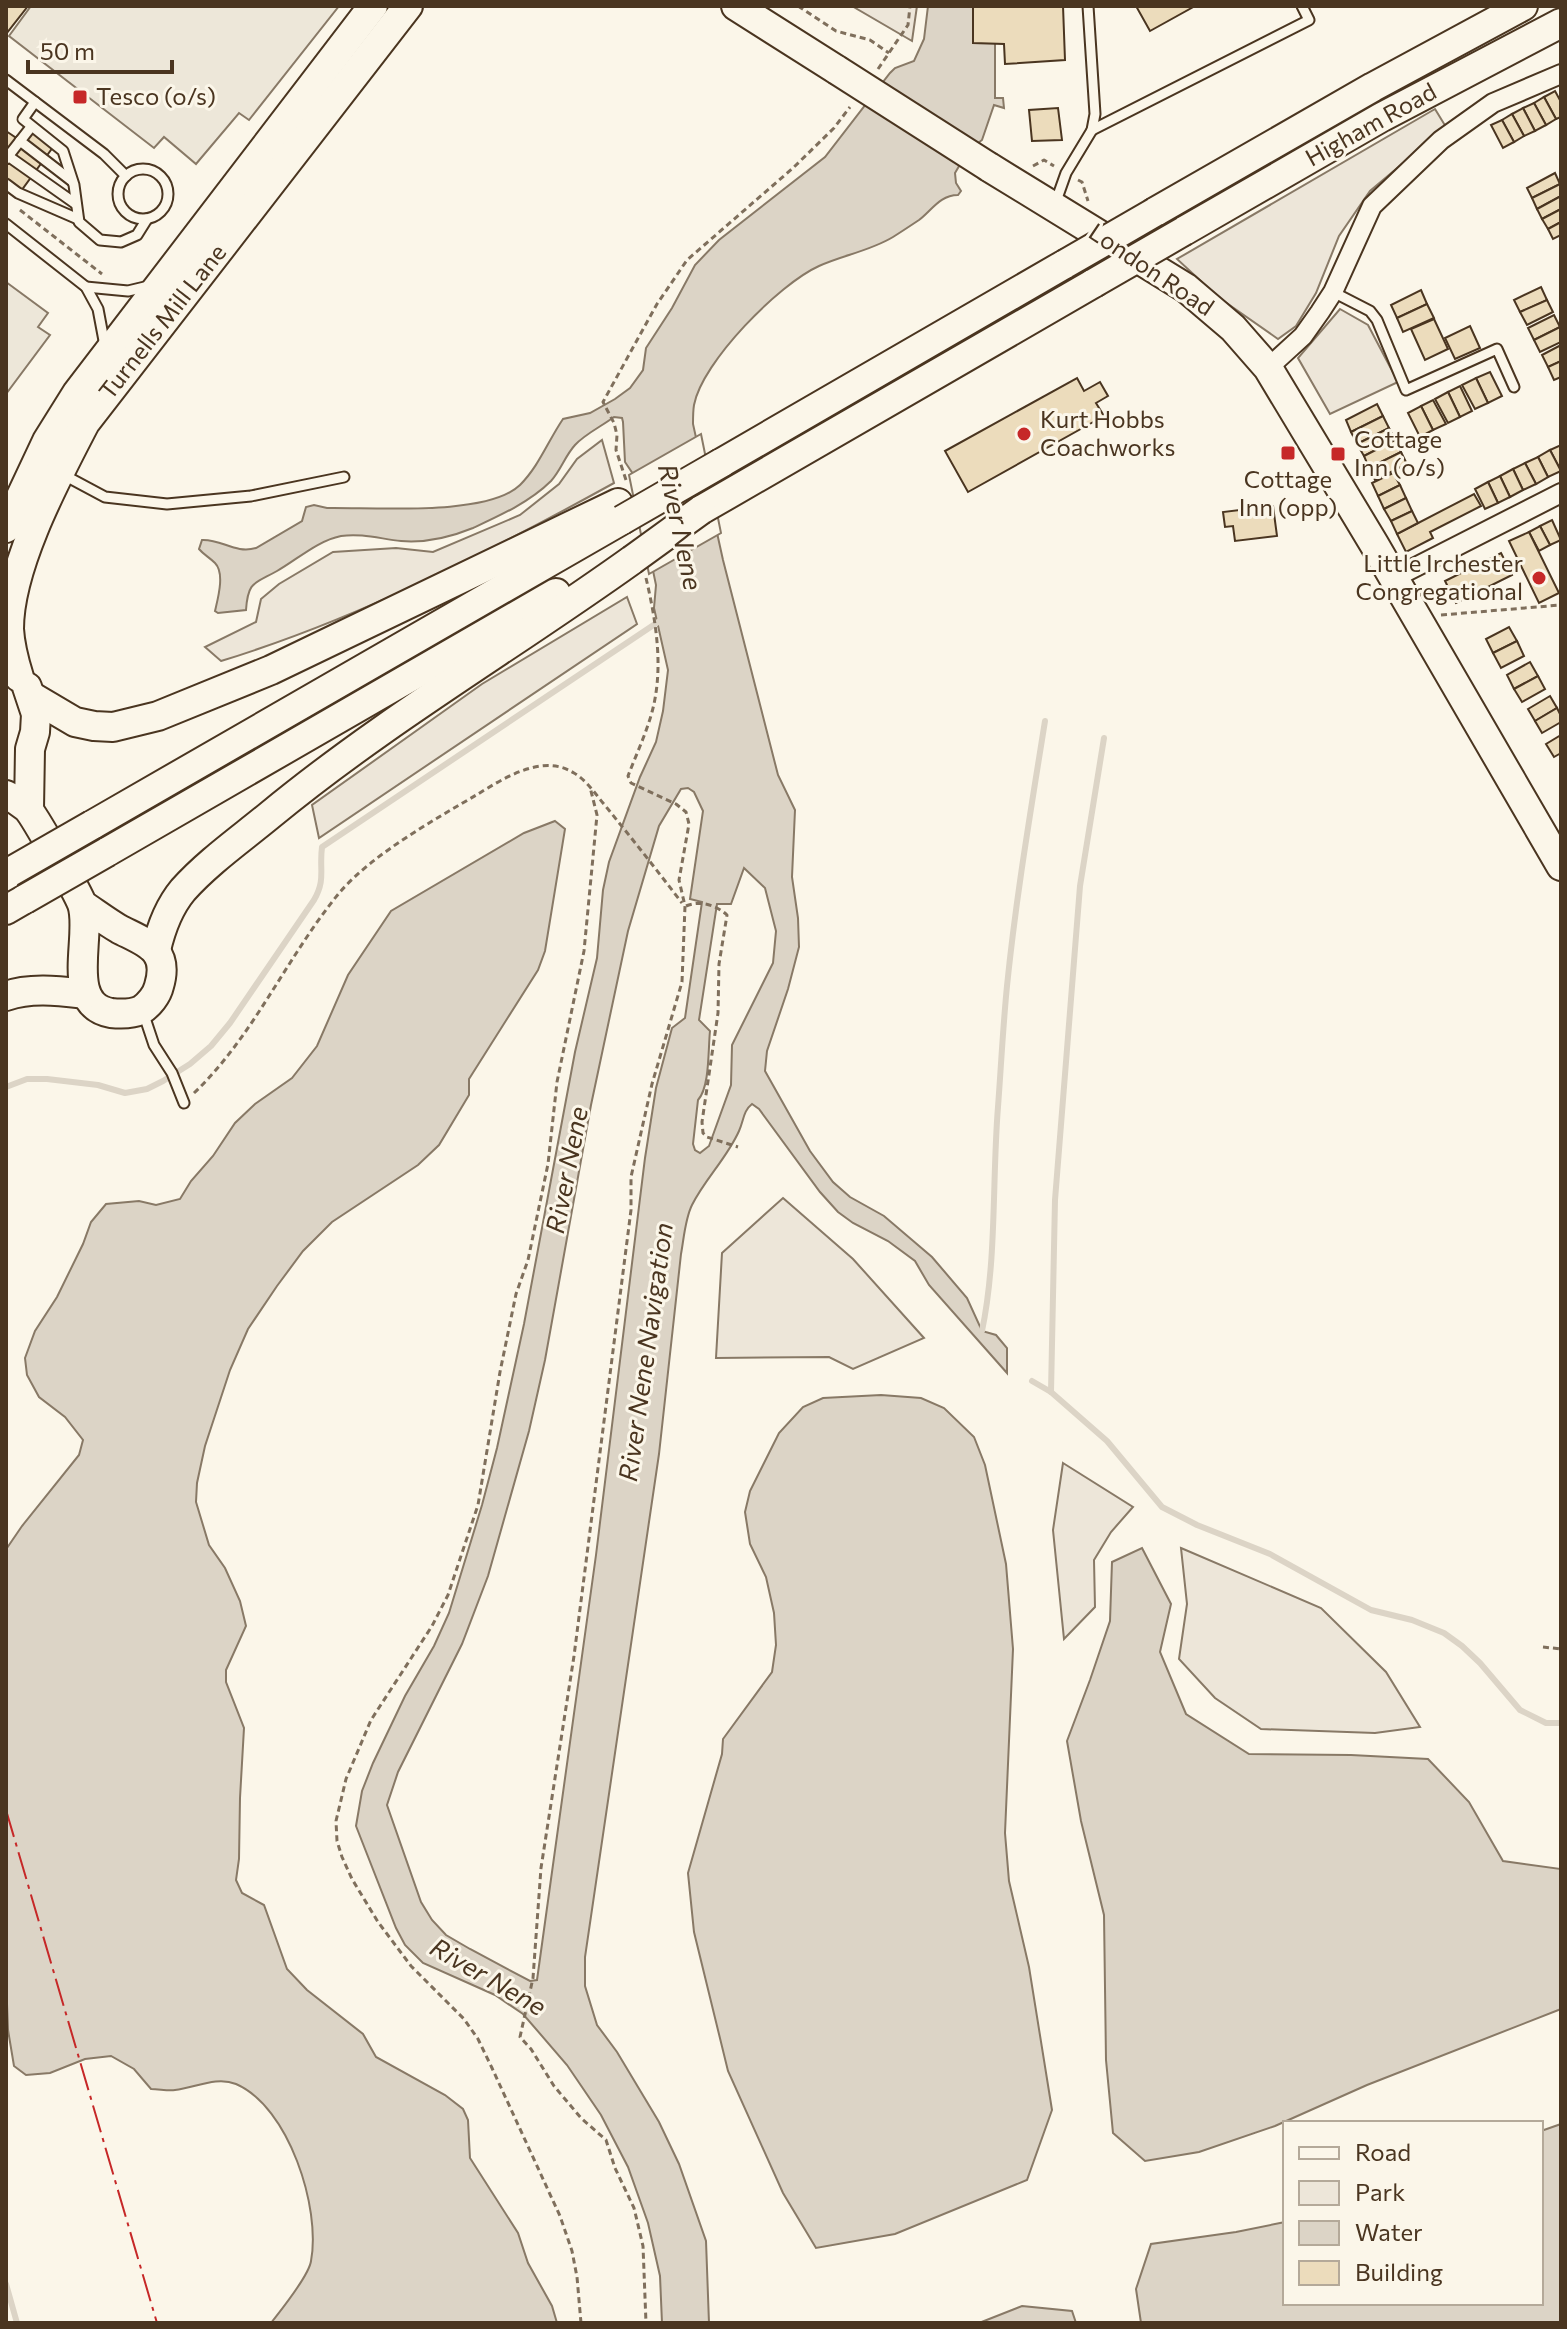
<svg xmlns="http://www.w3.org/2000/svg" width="1567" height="2329" viewBox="0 0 1567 2329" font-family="Commissioner,sans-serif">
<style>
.green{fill:#ede6d9;stroke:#887966;stroke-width:2}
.parking{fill:#ede7d9;stroke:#887966;stroke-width:2}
.water{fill:#dcd4c6;stroke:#887966;stroke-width:2;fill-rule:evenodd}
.pier{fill:#fbf6e9;stroke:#887966;stroke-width:2}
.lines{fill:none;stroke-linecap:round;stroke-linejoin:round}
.stream{stroke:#dcd4c6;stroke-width:6}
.building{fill:#ecdcbc;stroke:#4a3520;stroke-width:2}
.service-casing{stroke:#4a3520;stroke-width:13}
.minor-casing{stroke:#4a3520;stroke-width:22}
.trunk-casing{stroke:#4a3520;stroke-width:32}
.path{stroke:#7f6f5c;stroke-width:3;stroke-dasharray:6 4;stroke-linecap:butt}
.service{stroke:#fbf6e9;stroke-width:9}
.minor{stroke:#fbf6e9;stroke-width:18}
.trunk{stroke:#fbf6e9;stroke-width:28}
.trunk-bridge-casing{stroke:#4a3520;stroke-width:32;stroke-linecap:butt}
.trunk-bridge{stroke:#fbf6e9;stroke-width:28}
.power{stroke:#c62828;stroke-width:2;stroke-dasharray:28 6 4 6;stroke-linecap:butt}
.poi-dot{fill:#c62828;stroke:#fbf6e9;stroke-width:3}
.labels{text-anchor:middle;stroke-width:6;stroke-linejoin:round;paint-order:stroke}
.poi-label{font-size:24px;fill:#4a3520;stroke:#fbf6e9;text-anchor:start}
.street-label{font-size:24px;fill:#4a3520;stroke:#fbf6e9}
.water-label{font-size:26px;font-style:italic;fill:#4a3520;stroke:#fbf6e9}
</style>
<rect width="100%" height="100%" fill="#fbf6e9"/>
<g class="green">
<path d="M852 6H917L912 41Z"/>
<path d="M1435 109 1446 127 1370 191 1339 236 1316 293 1296 326 1278 339 1218 297 1177 259Z"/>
<path d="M1340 309 1368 325 1398 382 1330 414 1298 358Z"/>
<path d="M602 440 614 483C489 552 358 619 221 661L205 647 256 622 261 599 279 584 333 552 396 548 433 552 520 515 559 484 577 459Z"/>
<path d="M627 597 637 624 319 838 312 805 482 684Z"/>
<path d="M783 1198 853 1259 924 1338 853 1369 829 1357 716 1358 722 1253Z"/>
<path d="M1063 1463 1133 1507 1111 1532 1094 1560 1095 1607 1064 1639 1053 1530Z"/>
<path d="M1181 1548 1321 1608 1386 1672 1420 1727 1375 1733 1261 1729 1215 1698 1179 1659 1187 1604Z"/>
</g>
<g class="parking">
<path d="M31 6H339L249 120 239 113 196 164 164 137 154 148 9 36Z"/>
<path d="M6 282 48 313 38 327 50 335 6 394Z"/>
</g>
<g class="water">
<path d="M928 6H995V98H1003L1004 108 994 105 982 140 968 151 955 173 956 183 961 191 958 195C940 195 932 210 919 220 910 226 901 232 893 237 870 251 843 255 819 266 779 284 702 362 694 405 693 411 693 418 693 424L723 560 778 775 795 810 792 877 798 918 799 947 788 989 767 1051 765 1071 810 1151 833 1182 850 1197 884 1216 932 1257 967 1298 982 1331 996 1335 1007 1348V1373L929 1285 915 1261 888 1241 853 1223 838 1212 820 1192 759 1109 752 1104C743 1111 744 1120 739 1131 727 1158 705 1179 692 1205 685 1219 684 1238 681 1254L659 1454 585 1957V1986L597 2025 617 2052 659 2122 679 2164 706 2241 709 2323H662L660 2276 648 2223 628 2167 601 2115 567 2065 523 2014 495 1995 423 1963 405 1945 396 1928 356 1826 362 1791 373 1763 405 1696 434 1646 449 1613 482 1505 497 1448 524 1324 575 1052 597 958 603 890 609 862 640 777 656 742 663 711 668 670 654 608 656 585 633 474 625 462 623 422 622 418 614 417C602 426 585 434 575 445 565 456 561 470 551 481 530 502 499 516 473 528 451 537 425 543 401 541 381 539 362 533 341 536 317 541 298 559 277 571 254 584 248 581 246 610L218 613 215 611C218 598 225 573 215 563 209 557 204 555 199 549L202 540C222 539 235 554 256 548L302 521 306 507 314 505 327 508C372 507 487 517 520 485 539 466 548 441 563 419L590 413 615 399 630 388 643 370 646 348 672 308 695 265 719 240 825 157 890 73 895 68 914 61 924 39ZM688 788 694 792 703 811 690 899 702 902 685 1018 672 1028 656 1088 645 1158 596 1555 537 1980 530 1981 470 1949 446 1935 432 1920 421 1902 387 1805 398 1772 462 1644 488 1576 529 1431 545 1360 591 1105 628 931 659 826 681 789ZM744 868 765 888 776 931 773 963 732 1045 731 1085 709 1146 700 1153 695 1150 693 1144 698 1100C710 1087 708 1049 710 1031L699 1020 717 904H731Z"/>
<path d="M555 821 565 829 545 951 538 970 469 1079V1095L439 1145 418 1165 332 1222 303 1251 277 1286 248 1329 230 1370 205 1446 197 1483 196 1502 209 1545 225 1568 240 1601 246 1626 226 1670V1682L244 1728 240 1798 239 1859 236 1880 242 1893 264 1905 287 1969 307 1990 363 2034 376 2057 445 2095 463 2109 468 2120 470 2158 518 2233 528 2263 552 2306 557 2323H271C281 2310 309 2276 311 2261 321 2208 289 2107 236 2084 216 2076 195 2088 175 2090 168 2091 159 2089 151 2089L134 2069 111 2056 85 2059 50 2073 26 2075 14 2066 8 2030 6 1978 7 1548 22 1526 79 1455 83 1440 65 1417 39 1397 27 1375 25 1358 35 1331 57 1297 83 1244 91 1222 106 1204 139 1201 156 1205 180 1199 191 1181 213 1156 235 1123 255 1104 292 1078 317 1046 348 975 391 911 524 833Z"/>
<path d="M881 1395 921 1398 944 1408 974 1437 985 1465 1006 1564 1013 1649 1005 1833 1009 1881 1029 1967 1052 2110 1027 2180 895 2234 816 2248 783 2193 728 2071 694 1932 688 1873 722 1754 723 1739 772 1672 776 1645 774 1613 766 1577 750 1544 745 1512 750 1491 779 1433 803 1407 823 1398Z"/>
<path d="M1142 1548 1171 1604 1160 1652 1186 1714 1249 1754 1351 1755 1428 1759 1469 1802 1503 1861 1561 1869V2009L1367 2085 1275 2126 1199 2152 1145 2161 1113 2133 1106 2060 1104 1915 1081 1821 1067 1741 1090 1680 1110 1621 1112 1562Z"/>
<path d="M1561 2124V2323H1141L1136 2289 1151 2244 1236 2232 1285 2222V2303H1541V2131Z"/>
<path d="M1022 2306 1072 2311 1076 2323H979Z"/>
</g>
<path class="pier" d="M701 434 721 533 649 574 629 475Z"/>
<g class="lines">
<g class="stream">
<path d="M6 1087 27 1079H47L98 1085 125 1093 147 1089 163 1081 190 1064 211 1046 230 1023 314 900C326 879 319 870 322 847L664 618"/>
<path d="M982 1331C997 1259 992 1180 998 1107 1001 1067 1003 1026 1007 986 1016 897 1031 809 1045 721"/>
<path d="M1032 1381 1051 1392 1107 1441 1162 1507 1197 1525 1270 1554 1371 1610 1412 1620 1444 1633 1462 1646 1480 1663 1520 1710 1546 1723H1561"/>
<path d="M1051 1392 1055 1200 1080 886 1104 738"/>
<path d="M6 2284 17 2323"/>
</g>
</g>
<g class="building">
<path d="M6 6H28L6 34Z"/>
<path d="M973 6H1063L1065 60 1005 64 1004 44 973 43Z"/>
<path d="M1136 6H1195L1150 31Z"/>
<path d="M1555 91 1561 102V117L1556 119 1544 97Z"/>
<path d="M1544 97 1556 119 1546 125 1534 103Z"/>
<path d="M1534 103 1546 125 1535 131 1523 108Z"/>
<path d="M1058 108 1062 140 1032 141 1029 110Z"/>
<path d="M1523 108 1535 131 1524 136 1512 114Z"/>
<path d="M1512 114 1524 136 1514 142 1502 120Z"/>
<path d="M1502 120 1514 142 1503 148 1491 125Z"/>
<path d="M29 123 56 143 21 191 6 180V131L18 139Z"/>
<path d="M1555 173 1560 184 1532 198 1527 188Z"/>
<path d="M1560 184 1561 196 1537 209 1532 198Z"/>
<path d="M1561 196V209L1542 219 1537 209Z"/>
<path d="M1561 209V222L1548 229 1542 219Z"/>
<path d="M1561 222V235L1553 239 1548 229Z"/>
<path d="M1541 287 1547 300 1520 312 1514 300Z"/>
<path d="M1421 290 1427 304 1397 318 1391 305Z"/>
<path d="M1547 300 1553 312 1527 325 1520 312Z"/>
<path d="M1427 304 1434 318 1403 332 1397 318Z"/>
<path d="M1554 315 1560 327 1534 340 1528 328Z"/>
<path d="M1434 319 1448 349 1425 360 1411 329Z"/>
<path d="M1470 326 1480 348 1455 359 1445 338Z"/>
<path d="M1560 327 1561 342 1540 352 1534 340Z"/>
<path d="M1561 345V361L1548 367 1542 355Z"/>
<path d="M1561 361V377L1554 380 1548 367Z"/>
<path d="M1490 372 1502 396 1488 403 1476 378Z"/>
<path d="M1077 378 1084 391 1100 382 1108 396 1096 403 1104 416 968 492 945 451Z"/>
<path d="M1476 378 1488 403 1475 409 1462 385Z"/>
<path d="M1460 386 1472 411 1460 417 1448 392Z"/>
<path d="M1448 392 1460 417 1448 423 1435 399Z"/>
<path d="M1433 400 1446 424 1433 430 1421 406Z"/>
<path d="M1377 404 1383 416 1351 432 1346 420Z"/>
<path d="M1421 406 1433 430 1420 437 1408 413Z"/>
<path d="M1383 416 1389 428 1357 444 1351 432Z"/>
<path d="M1389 428 1395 440 1364 456 1357 444Z"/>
<path d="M1395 440 1401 452 1369 468 1364 456Z"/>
<path d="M1561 445V471L1550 450Z"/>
<path d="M1550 450 1561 471 1548 477 1538 457Z"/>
<path d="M1401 452 1407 464 1375 480 1369 468Z"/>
<path d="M1538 457 1548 477 1536 484 1525 463Z"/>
<path d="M1525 463 1536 484 1523 490 1513 469Z"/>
<path d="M1513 469 1523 490 1510 497 1500 476Z"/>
<path d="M1393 473 1400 485 1378 496 1372 483Z"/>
<path d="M1500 476 1510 497 1498 503 1488 482Z"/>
<path d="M1488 482 1498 503 1485 509 1475 489Z"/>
<path d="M1400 485 1406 498 1384 509 1378 496Z"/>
<path d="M1474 494 1481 506 1430 532 1433 538 1406 552 1397 534Z"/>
<path d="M1406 498 1412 511 1391 521 1384 509Z"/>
<path d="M1273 506 1277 536 1235 541 1233 526 1225 527 1223 512Z"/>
<path d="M1412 511 1418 523 1397 534 1391 521Z"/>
<path d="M1552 520 1561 540 1550 545 1540 526Z"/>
<path d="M1540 526 1550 545 1539 551 1529 532Z"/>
<path d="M1529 532 1559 593 1539 603 1509 541Z"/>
<path d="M1501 553 1512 575 1456 603 1445 581Z"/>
<path d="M1509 627 1517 641 1493 653 1486 639Z"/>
<path d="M1517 641 1524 656 1501 668 1493 653Z"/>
<path d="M1530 662 1538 676 1514 689 1507 675Z"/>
<path d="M1538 676 1545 689 1522 702 1514 689Z"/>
<path d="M1550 696 1557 708 1535 721 1528 709Z"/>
<path d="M1557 708 1561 716V722L1542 733 1535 721Z"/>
<path d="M1561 735V753L1554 757 1546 744Z"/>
</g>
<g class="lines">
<defs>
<g id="service">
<path d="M6 80 104 154 126 176"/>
<path d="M35 102 23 119 63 151 74 185 79 222 100 240 121 242 137 235 147 219"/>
<path d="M1092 130 1309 20 1302 6"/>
<path d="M20 141 72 181"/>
<path d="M8 156 76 204"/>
<path d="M6 159 31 127"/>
<circle cx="143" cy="194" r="25"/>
<path d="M6 184 18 193 78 219"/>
<path d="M1055 204 1066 173 1092 130 1095 114 1088 6"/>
<path d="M6 224 86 287 98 309 105 346"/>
<path d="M86 287 128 291 149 286"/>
<path d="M1333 292 1370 311 1377 320 1406 390 1497 349 1514 387"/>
<path d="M62 474 105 497 167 504 251 496 344 477"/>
<path d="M143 1012 154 1045 172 1073 184 1103"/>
</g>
<g id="minor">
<path d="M1268 368 1303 336 1320 312 1333 292 1372 206 1441 140 1493 103 1561 74"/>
<path d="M1394 578 1561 493"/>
</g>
<g id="trunk">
<path d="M736 6 837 70"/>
<path d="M989 167 1186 288 1233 328 1268 368 1374 544 1561 866"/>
<path d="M1155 212 1373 87 1523 6"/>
<path d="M1184 231 1382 117 1561 23"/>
<path d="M721 463 1065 264"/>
<path d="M701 510 1094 283"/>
<path d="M6 528 47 441 77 393 373 6"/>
<path d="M19 677C14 661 10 646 9 629 9 566 56 479 85 423L408 6"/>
<path d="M27 687 36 714 35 732 30 749 29 809"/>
<path d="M31 696 75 722 94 726 113 727 158 716 271 670 618 503"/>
<path d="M6 795C13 798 21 803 27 808 34 815 78 893 82 904 93 935 63 1004 111 1013 120 1014 132 1014 141 1010 149 1005 157 995 159 986 170 949 146 943 119 929 107 922 95 913 83 905"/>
<path d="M92 825 622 520"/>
<path d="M107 852 556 593"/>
<path d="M6 910 25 899"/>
<path d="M156 950C161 928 168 908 183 890 208 862 241 839 270 815 384 721 512 646 632 560"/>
<path d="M6 996C31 987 60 991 86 994"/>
</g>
</defs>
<use href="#service" class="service-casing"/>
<use href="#minor" class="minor-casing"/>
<use href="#trunk" class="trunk-casing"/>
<g class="path">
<path d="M798 6 836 31 870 40 889 53"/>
<path d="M878 69 908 25 910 6"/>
<path d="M1033 166 1044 160 1054 166"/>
<path d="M1078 180 1082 182 1088 201"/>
<path d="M20 210 102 274"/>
<path d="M626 480 616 450 617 435 614 423 603 402 657 304 687 260 793 168 834 128 850 107"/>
<path d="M646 578C656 621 664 668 652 712 646 734 636 755 628 776L631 783 676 804 686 812 689 824 679 880 685 906 682 982 652 1084 631 1177V1210L574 1656 541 1868 533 1978 520 2037 531 2049 554 2086 581 2118 606 2140 615 2168 634 2208 643 2246 646 2323"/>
<path d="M1441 615 1561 605"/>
<path d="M686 906C700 900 716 905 727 915L719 964 718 1013 702 1122 703 1133 707 1137 738 1147"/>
<path d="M194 1093C254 1036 287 956 340 892 374 853 434 820 478 794 504 778 543 753 574 773 586 780 594 792 603 803 630 836 656 869 682 903"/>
<path d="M1543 1647 1561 1649"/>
<path d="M581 2323 577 2277 572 2251 560 2216 492 2068 478 2039 464 2019 411 1966 378 1922 352 1879 342 1857 337 1841 336 1821 346 1779 371 1720 432 1626 448 1595 478 1505 500 1372 516 1294 528 1260 548 1164 557 1082 584 951 597 815 590 787"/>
</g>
<use href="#service" class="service"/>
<use href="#minor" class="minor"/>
<use href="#trunk" class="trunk"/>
<defs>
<g id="trunk-bridge">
<path d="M837 70 989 167"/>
<path d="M1065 264 1155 212"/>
<path d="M1094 283 1184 231"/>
<path d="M622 520 721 463"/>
<path d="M632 560 701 510"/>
<path d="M10 872 92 825"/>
<path d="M25 899 107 852"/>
</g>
</defs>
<use href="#trunk-bridge" class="trunk-bridge-casing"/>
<use href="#trunk-bridge" class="trunk-bridge"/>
<path class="power" d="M6 1810 157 2323"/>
</g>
<g class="poi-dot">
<rect x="72" y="89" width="16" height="16" rx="4"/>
<circle cx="1024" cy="434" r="8"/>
<rect x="1280" y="445" width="16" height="16" rx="4"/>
<rect x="1330" y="446" width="16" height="16" rx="4"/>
<circle cx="1539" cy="578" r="8"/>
</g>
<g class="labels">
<g class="poi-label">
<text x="96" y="105">Tesco (o/s)</text>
<text x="1040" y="428">Kurt Hobbs<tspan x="1040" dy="28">Coachworks</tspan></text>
<text x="1354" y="448">Cottage<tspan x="1354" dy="28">Inn (o/s)</tspan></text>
<text x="1288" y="488" text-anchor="middle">Cottage<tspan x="1288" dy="28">Inn (opp)</tspan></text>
<text x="1523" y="572" text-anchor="end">Little Irchester<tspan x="1523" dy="28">Congregational</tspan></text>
</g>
<g class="street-label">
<text transform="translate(1371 125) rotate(-29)" y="8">Higham Road</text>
<text transform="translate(1151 270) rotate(34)" y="8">London Road</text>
<text transform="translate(163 322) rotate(-52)" y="8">Turnells Mill Lane</text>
</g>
<g class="water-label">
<text transform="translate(680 527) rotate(78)" y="9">River Nene</text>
<text transform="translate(567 1170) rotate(-79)" y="9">River Nene</text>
<text transform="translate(646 1352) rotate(-82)" y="9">River Nene Navigation</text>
<text transform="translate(488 1977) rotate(30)" y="9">River Nene</text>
</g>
</g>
<rect width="1567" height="2329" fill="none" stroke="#4a3520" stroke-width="16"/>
<rect x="1283" y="2121" width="260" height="184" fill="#fbf6e9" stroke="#b4a999" stroke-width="2"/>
<rect x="1299" y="2147" width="40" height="12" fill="#fbf6e9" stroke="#b4a999" stroke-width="2"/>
<text x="1355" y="2161" font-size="24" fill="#4a3520">Road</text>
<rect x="1299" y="2181" width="40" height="24" fill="#ede6d9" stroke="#b4a999" stroke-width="2"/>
<text x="1355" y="2201" font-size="24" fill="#4a3520">Park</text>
<rect x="1299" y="2221" width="40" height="24" fill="#dcd4c6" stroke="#b4a999" stroke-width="2"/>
<text x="1355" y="2241" font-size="24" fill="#4a3520">Water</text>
<rect x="1299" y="2261" width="40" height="24" fill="#ecdcbc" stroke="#b4a999" stroke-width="2"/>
<text x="1355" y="2281" font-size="24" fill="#4a3520">Building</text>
<path d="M28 60v12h144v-12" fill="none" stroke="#4a3520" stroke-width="4"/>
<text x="40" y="60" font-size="24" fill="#4a3520" stroke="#fbf6e9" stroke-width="6" paint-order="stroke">50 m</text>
</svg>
